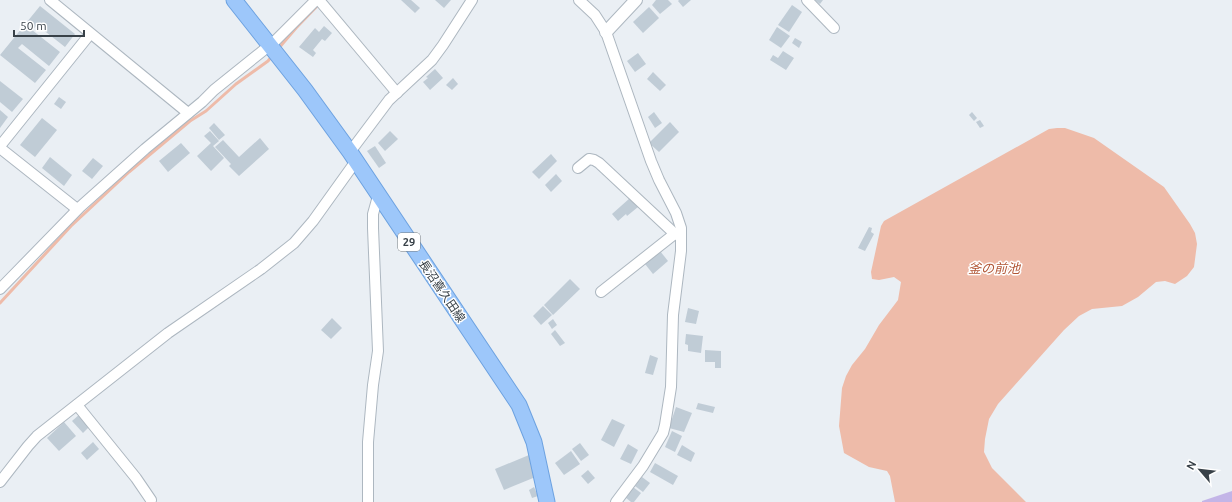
<svg xmlns="http://www.w3.org/2000/svg" width="1232" height="502" viewBox="0 0 1232 502" font-family="Ubuntu,'Noto Sans JP',sans-serif">
<style>
.green{fill:#c3b5e7}
.water{fill:#eebba9}
.lines{fill:none;stroke-linecap:round;stroke-linejoin:round}
.stream{stroke:#eebba9;stroke-width:3}
.building{fill:#c0ccd6}
.minor-casing{stroke:#adb7c0;stroke-width:12}
.tertiary-casing{stroke:#adb7c0;stroke-width:14}
.primary-casing{stroke:#6da2e0;stroke-width:17}
.minor{stroke:#fff;stroke-width:10}
.tertiary{stroke:#fff;stroke-width:12}
.primary{stroke:#9dc7fa;stroke-width:15}
.labels{text-anchor:middle;stroke-width:3;stroke-linejoin:round;paint-order:stroke}
.shield{fill:#fff;stroke:#747a7f;stroke-width:1}
.shield-label{font-size:11px;font-weight:bold;fill:#384148}
.street-label{font-size:12px;fill:#384148;stroke:#fff}
.water-label{font-size:13px;font-style:italic;fill:#b15534;stroke:#fff}
</style>
<rect width="100%" height="100%" fill="#eaeff4"/>
<path class="green" d="M1232 491V502H1202V501Z"/>
<path class="water" d="M1057 128H1065L1094 138 1164 187 1190 224 1195 233 1197 244 1194 267 1187 276 1175 284 1165 281 1156 282 1138 297 1122 306 1092 309 1079 316 1064 330 998 404 989 419 985 439 984 452 992 468 1026 502H895L890 476 887 471 869 467 844 453 839 426 842 388 846 376 852 365 865 349 879 325 898 300 901 282 894 277 879 280 872 279 871 272 881 226 884 221 1049 129Z"/>
<g class="lines">
<g class="stream">
<path d="M278 49 296 28 319 4"/>
<path d="M0 303 71 226 129 172 190 121 206 111 236 84 268 61 272 56"/>
</g>
</g>
<g class="building">
<path d="M401 0H411L420 8 415 13Z"/>
<path d="M435 0H451L444 8Z"/>
<path d="M656 0H668L672 4 660 14 652 5Z"/>
<path d="M679 0H691L683 7 678 1Z"/>
<path d="M815 0H823L820 4Z"/>
<path d="M792 5 802 12 789 32 778 25Z"/>
<path d="M40 6 75 34 65 47 37 25 32 30 60 52 49 66 22 44 18 48 46 70 35 83 0 55Z"/>
<path d="M649 7 659 18 643 33 633 22Z"/>
<path d="M324 26 332 33 325 41 322 39 313 50 316 53 313 57 299 47 315 28 319 32Z"/>
<path d="M777 27 790 36 781 48 769 40Z"/>
<path d="M795 38 802 42 799 48 792 43Z"/>
<path d="M783 51 794 58 786 70 770 60 773 55 778 58Z"/>
<path d="M638 53 646 64 635 72 627 61Z"/>
<path d="M435 69 443 78 430 90 423 82 428 78 426 77Z"/>
<path d="M653 72 666 85 660 91 647 79Z"/>
<path d="M453 78 458 84 452 90 446 85Z"/>
<path d="M0 81 23 99 12 112 0 102Z"/>
<path d="M59 97 66 102 61 109 54 104Z"/>
<path d="M0 110 8 117 0 128Z"/>
<path d="M654 112 662 123 655 128 648 117Z"/>
<path d="M972 112 977 118 974 121 969 115Z"/>
<path d="M42 118 57 130 35 157 20 145Z"/>
<path d="M980 120 984 126 980 128 976 122Z"/>
<path d="M670 122 679 132 659 152 649 143Z"/>
<path d="M214 123 225 135 219 140 209 128Z"/>
<path d="M210 131 219 141 213 146 224 158 211 171 197 156 211 143 204 136Z"/>
<path d="M390 131 398 139 385 151 378 143Z"/>
<path d="M260 138 269 149 239 176 229 166 231 164 215 147 223 140 239 157Z"/>
<path d="M181 143 190 153 168 172 159 161Z"/>
<path d="M375 146 386 163 379 168 367 151Z"/>
<path d="M551 154 557 161 539 179 532 172Z"/>
<path d="M50 157 72 175 64 186 42 168Z"/>
<path d="M93 158 103 166 92 179 82 171Z"/>
<path d="M556 174 562 181 551 192 545 185Z"/>
<path d="M630 198 638 207 627 216 626 214 618 221 612 214Z"/>
<path d="M869 227 872 228 871 232 874 234 865 251 858 248Z"/>
<path d="M660 251 668 261 653 274 645 264Z"/>
<path d="M570 279 580 289 553 315 544 305Z"/>
<path d="M543 306 552 315 541 325 533 316Z"/>
<path d="M688 308 699 311 696 324 685 322Z"/>
<path d="M332 318 342 328 331 339 321 330Z"/>
<path d="M553 319 557 325 552 329 548 323Z"/>
<path d="M555 330 565 343 560 346 551 334Z"/>
<path d="M686 334 703 336 701 353 688 351V345L685 344Z"/>
<path d="M705 350 721 351V368H715V362H705Z"/>
<path d="M650 355 658 358 653 375 645 373Z"/>
<path d="M698 403 715 407 713 413 696 409Z"/>
<path d="M676 407 692 413 684 432 669 428Z"/>
<path d="M80 414 90 426 83 433 72 421Z"/>
<path d="M612 419 625 425 614 447 601 440Z"/>
<path d="M64 422 76 436 59 451 47 438Z"/>
<path d="M672 431 682 436 675 452 665 447Z"/>
<path d="M93 442 99 449 87 460 81 453Z"/>
<path d="M580 443 589 455 581 461 572 449Z"/>
<path d="M628 444 638 450 631 464 620 459Z"/>
<path d="M682 445 695 453 691 462 677 455Z"/>
<path d="M571 451 580 464 564 475 555 463Z"/>
<path d="M529 455 538 476 504 490 495 469Z"/>
<path d="M655 463 678 476 673 485 650 472Z"/>
<path d="M588 470 595 478 588 484 581 476Z"/>
<path d="M642 477 650 483 643 492 635 486Z"/>
<path d="M534 487 538 496 532 498 529 490Z"/>
<path d="M633 487 641 493 634 502H631L625 497Z"/>
</g>
<g class="lines">
<defs>
<g id="minor">
<path d="M50 0 188 113"/>
<path d="M319 0 397 93"/>
<path d="M579 0 595 15 606 32 651 161 659 180 676 213 681 228V251L673 315 671 387 665 425 663 433 643 466 616 502"/>
<path d="M807 0 834 28"/>
<path d="M0 146 90 34"/>
<path d="M0 148 77 209"/>
<path d="M350 152 389 100 432 60 443 45 472 0"/>
<path d="M578 168 589 159 594 160 599 163 675 234"/>
<path d="M0 289 80 207 145 149 202 102 214 90 275 41 316 0"/>
<path d="M601 292 672 236 681 232"/>
<path d="M77 405 136 478 151 500"/>
<path d="M0 482 28 446 37 436 168 333 261 269 294 243 313 221 356 161"/>
<path d="M368 502V442L373 385 378 351 373 228V214L378 196"/>
</g>
<path id="tertiary" d="M606 32 636 0"/>
<path id="primary" d="M234 0 305 90 350 152 519 405 534 442 547 502"/>
</defs>
<use href="#minor" class="minor-casing"/>
<use href="#tertiary" class="tertiary-casing"/>
<use href="#primary" class="primary-casing"/>
<use href="#minor" class="minor"/>
<use href="#tertiary" class="tertiary"/>
<use href="#primary" class="primary"/>
</g>
<g class="labels">
<rect class="shield" x="398" y="233" width="22" height="18" rx="3"/>
<g class="shield-label">
<text x="409" y="246">29</text>
</g>
<g class="street-label">
<text transform="translate(442 291) rotate(56)" y="4">長沼喜久田線</text>
</g>
<g class="water-label">
<text x="994" y="273">釜の前池</text>
</g>
</g>
<g transform="translate(1200 470) rotate(298)" stroke="#ffffff" stroke-width="3" paint-order="stroke">
<path d="M0-3L7 15L0 10L-7 15Z" fill="#384148"/>
<text y="-6" font-size="11" font-weight="bold" text-anchor="middle" fill="#384148">N</text>
</g>
<path d="M14 30v6h70v-6" fill="none" stroke="#384148" stroke-width="2"/>
<text x="20" y="30" font-size="12" fill="#384148" stroke="#ffffff" stroke-width="3" paint-order="stroke">50 m</text>
</svg>
